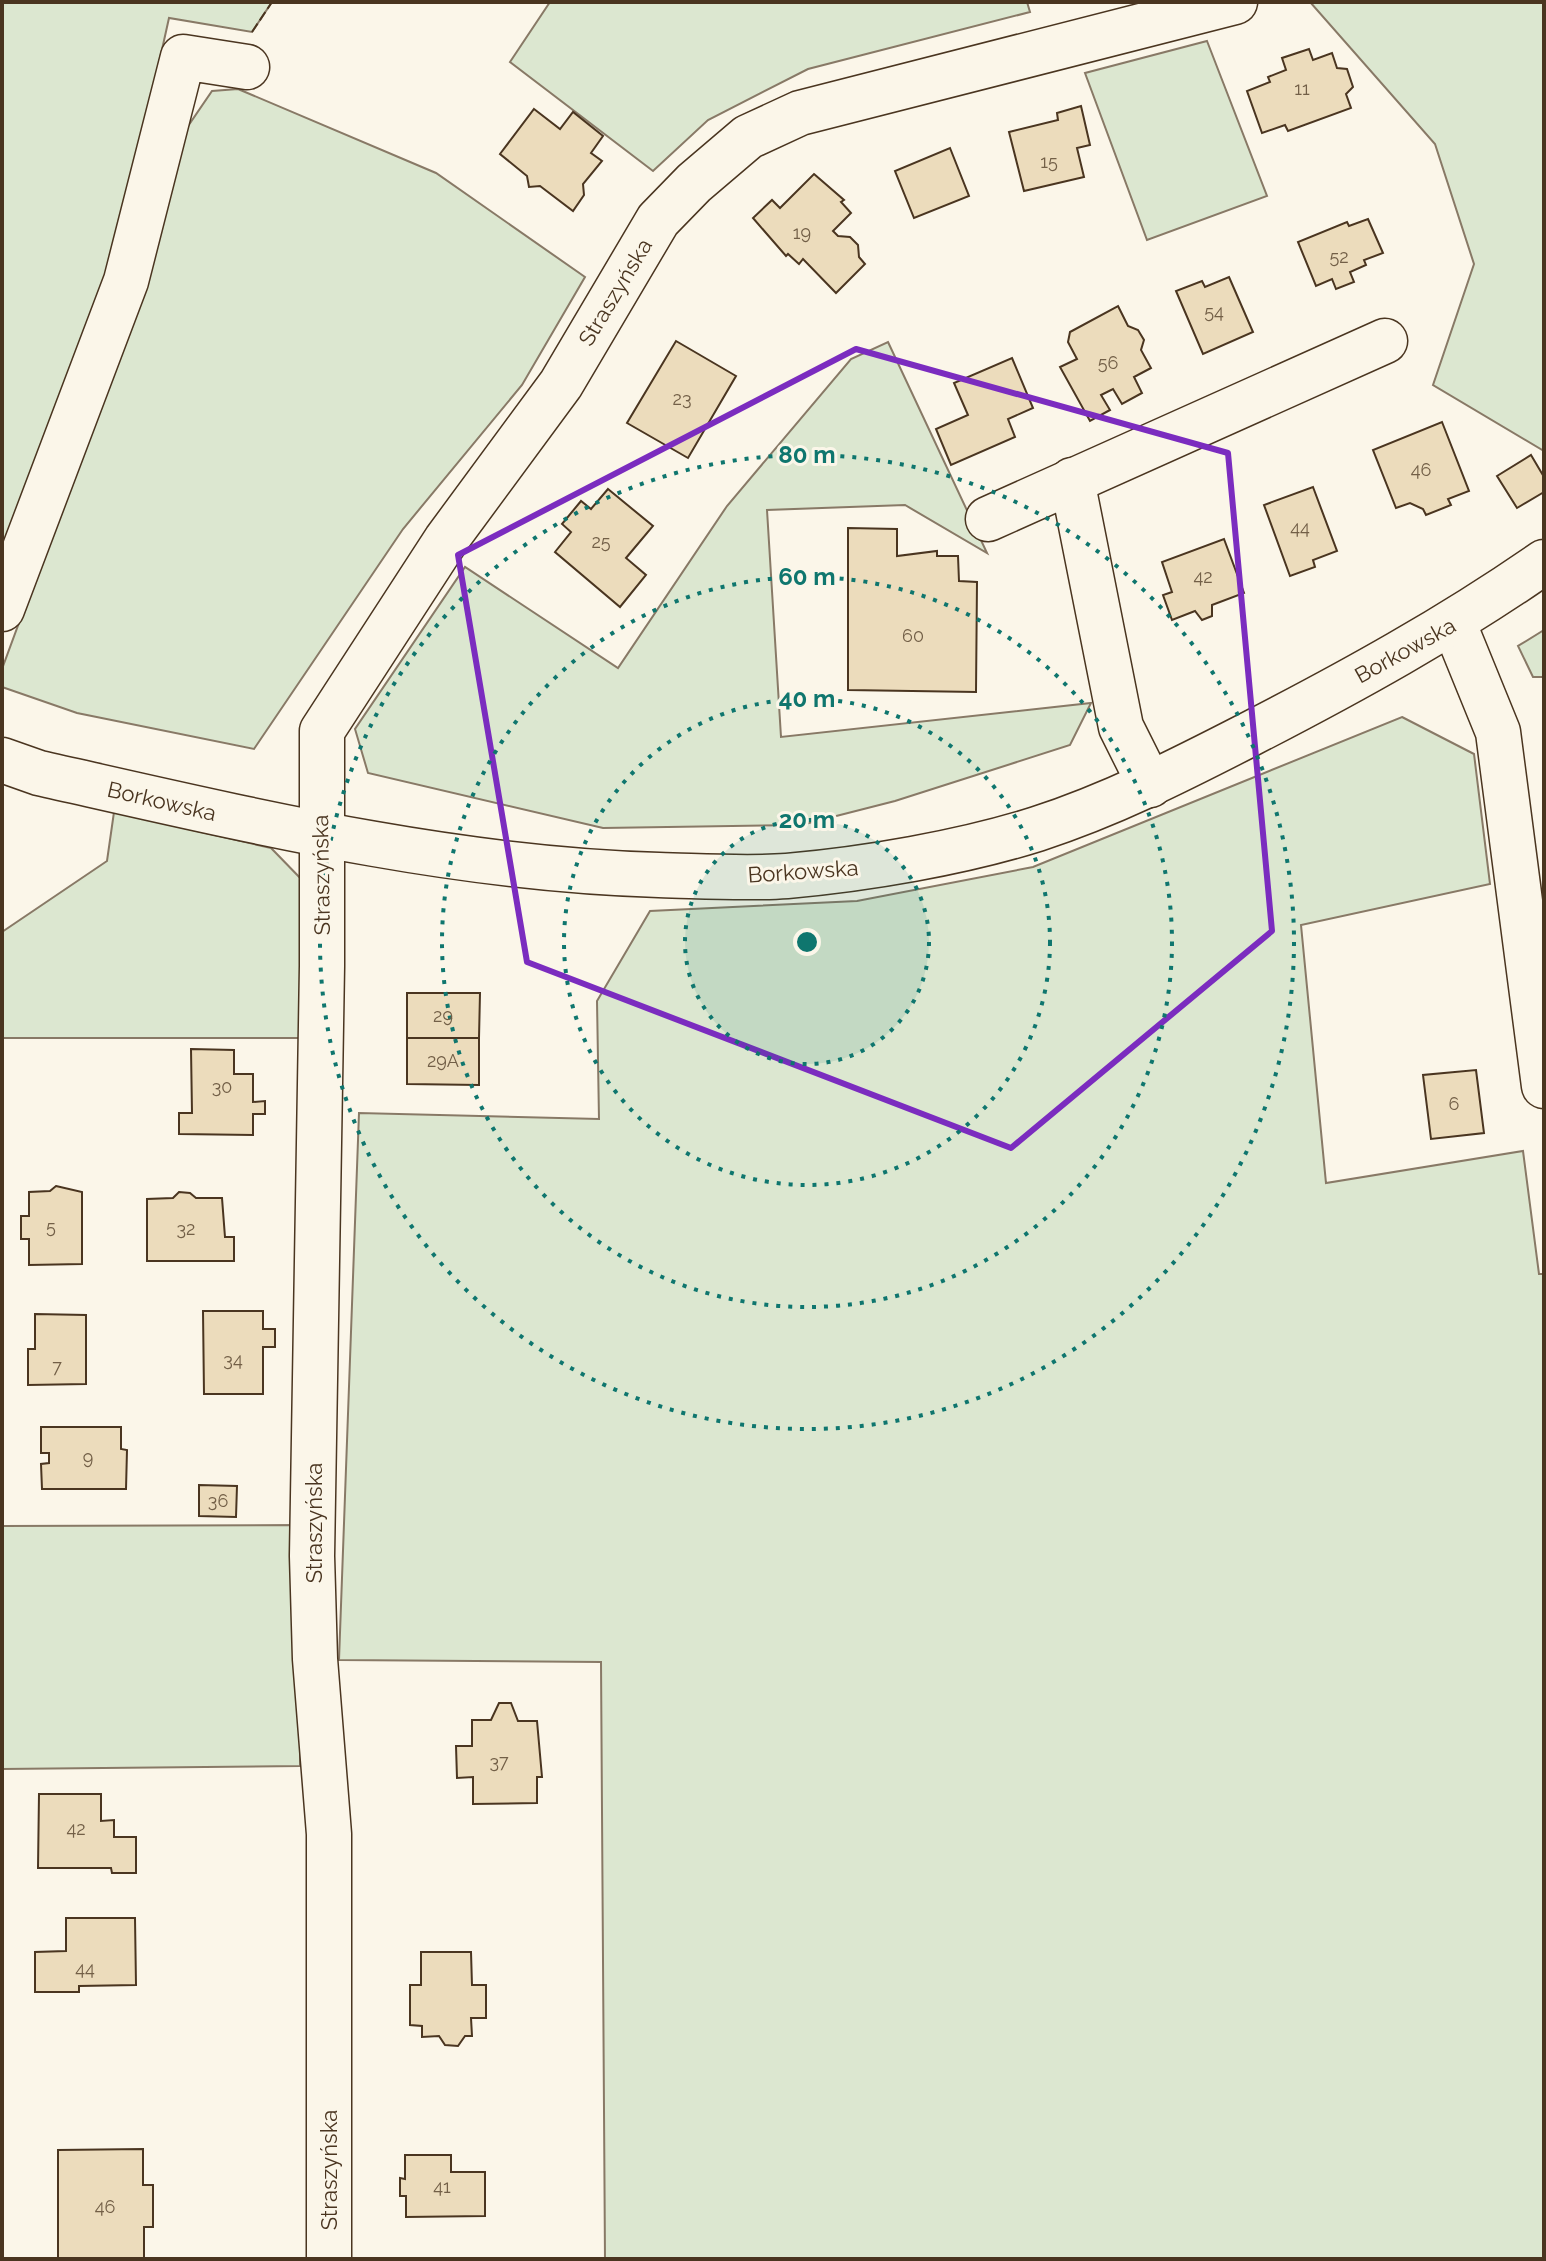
<svg xmlns="http://www.w3.org/2000/svg" width="1546" height="2261" viewBox="0 0 1546 2261" font-family="Raleway,sans-serif">
<style>
.green{fill:#dce7d0;stroke:#887966;stroke-width:2}
.building{fill:#ecdcbc;stroke:#4a3520;stroke-width:2}
.lines{fill:none;stroke-linecap:round;stroke-linejoin:round}
.minor-casing{stroke:#4a3520;stroke-width:47}
.minor{stroke:#fbf6e9;stroke-width:44}
.fence{stroke:#4a3520;stroke-width:2;stroke-dasharray:10 4;stroke-linecap:butt}
.marked{fill:none;stroke:#7b2cbf;stroke-width:6;stroke-linejoin:round}
.ring{fill:none;stroke:#0f766e;stroke-width:4;stroke-dasharray:4 8}
.labels{text-anchor:middle;stroke-width:6;stroke-linejoin:round;paint-order:stroke}
.number-label{font-size:18px;fill:#725f47}
.street-label{font-size:22px;fill:#4a3520;stroke:#fbf6e9}
.centre{fill:#0f766e;stroke:#fbf6e9;stroke-width:4}
.ring-label{font-size:24px;text-anchor:middle;font-weight:bold;fill:#0f766e;stroke:#fbf6e9;stroke-width:6;stroke-linejoin:round;paint-order:stroke}
</style>
<rect width="100%" height="100%" fill="#fbf6e9"/>
<g class="green">
<path d="M2 2H272L252 32 169 18 124 221 2 568Z"/>
<path d="M550 2H1027L1030 12 808 69 708 120 653 171 510 62Z"/>
<path d="M1310 2H1544V451L1433 385 1474 264 1435 144Z"/>
<path d="M1207 41 1267 196 1147 240 1085 73Z"/>
<path d="M238 89 436 173 585 277 522 385 403 529 254 749 77 713 2 687V669L145 281 167 157 212 91Z"/>
<path d="M888 342 987 553 905 505 767 510 781 737 1091 703 1070 745 895 801 801 825 603 828 368 773 355 729 465 567 618 668 727 506 851 359Z"/>
<path d="M1544 630V677H1533L1518 646Z"/>
<path d="M1402 717 1474 754 1490 884 1301 925 1326 1183 1523 1151 1539 1274H1544V2259H605L601 1662 339 1660 359 1113 599 1119 597 1001 650 911 857 901 1033 867Z"/>
<path d="M114 812 271 848 305 883 299 1038H2V932L107 861Z"/>
<path d="M300 1525V1766L2 1769V1526Z"/>
</g>
<g class="building">
<path d="M1309 49 1313 60 1332 53 1337 68 1347 69 1353 87 1346 94 1351 108 1288 131 1285 125 1262 133 1247 91 1270 82 1268 77 1286 70 1282 58Z"/>
<path d="M1081 106 1090 145 1077 148 1084 177 1024 191 1009 132 1058 120 1057 113Z"/>
<path d="M534 109 560 129 573 112 603 136 591 153 602 161 583 184 584 195 573 211 540 186 529 187 527 176 500 154Z"/>
<path d="M950 148 969 196 914 218 895 171Z"/>
<path d="M814 174 844 200 841 202 851 213 833 231 838 236 850 237 858 245 859 257 865 264 836 293 803 259 799 264 788 254 786 256 753 218 772 200 780 208Z"/>
<path d="M1368 219 1383 253 1364 260 1366 265 1350 272 1354 282 1336 289 1332 279 1316 286 1298 242 1347 222 1349 226Z"/>
<path d="M1229 277 1253 332 1203 354 1176 291 1202 281 1205 287Z"/>
<path d="M1118 306 1128 326 1138 330 1144 340 1141 350 1151 368 1134 377 1142 393 1122 404 1113 389 1101 395 1110 410 1090 421 1060 367 1077 359 1068 342 1070 332Z"/>
<path d="M676 341 736 376 688 458 627 423Z"/>
<path d="M1012 358 1033 408 1008 419 1015 437 951 465 936 429 968 415 954 383Z"/>
<path d="M1442 422 1469 491 1448 499 1451 505 1426 515 1423 509 1410 503 1396 508 1373 450Z"/>
<path d="M1531 455 1544 477V492L1517 508 1497 476Z"/>
<path d="M1313 487 1337 551 1313 560 1315 567 1290 576 1264 505Z"/>
<path d="M608 489 653 526 626 558 646 575 620 607 555 552 571 532 562 524 581 501 591 509Z"/>
<path d="M848 528 897 529V556L937 551V556H958L959 581 977 582 976 692 848 690Z"/>
<path d="M1224 539 1244 593 1212 605V616L1202 620 1195 611 1172 620 1163 595 1172 592 1162 562Z"/>
<path d="M407 993H480L479 1038H407Z"/>
<path d="M407 1038H479V1085L407 1084Z"/>
<path d="M191 1049 234 1050V1074H253V1102L265 1101V1114H253V1135L179 1134V1113H192Z"/>
<path d="M1476 1070 1484 1133 1431 1139 1423 1075Z"/>
<path d="M56 1186 82 1192V1264L29 1265V1239H21V1216H29V1192L50 1191Z"/>
<path d="M179 1192 190 1193 196 1198H222L225 1237H234V1261H147V1199L173 1198Z"/>
<path d="M203 1311H263V1329H275V1347H263V1394H204Z"/>
<path d="M35 1314 86 1315V1384L28 1385V1349H35Z"/>
<path d="M41 1427H121V1449L127 1450 126 1489H42L41 1464 49 1463V1453H41Z"/>
<path d="M199 1485 237 1486 236 1517 199 1516Z"/>
<path d="M499 1703H511L518 1721H537L542 1777H537V1803L473 1804V1777L457 1778 456 1746H472V1720H491Z"/>
<path d="M39 1794H101V1821L114 1820V1837H136V1873H112L111 1868H38Z"/>
<path d="M66 1918H135L136 1985 79 1986V1992H35V1952L66 1951Z"/>
<path d="M421 1952H471L472 1985H486V2018H471L472 2036H465L458 2046 445 2045 439 2036 422 2037V2026L410 2025V1985H421Z"/>
<path d="M143 2149V2185H153V2227H144V2259H30H58V2150Z"/>
<path d="M405 2155H451V2172H485V2216L406 2217V2196H400V2178L405 2179Z"/>
</g>
<g class="lines">
<defs>
<g id="minor">
<path d="M1072 480 1121 727 1150 785"/>
<path d="M988 519 1385 341"/>
<path d="M2 609 126 281 183 57 247 67"/>
<path d="M1454 624 1498 732 1544 1086"/>
<path d="M2 760 39 773C244 819 448 869 659 875 701 876 745 879 787 876 866 869 961 853 1037 829 1111 805 1180 770 1248 735 1351 682 1449 628 1544 562"/>
<path d="M329 2259V1834L315 1659 312 1556 322 966V731L446 540 561 384 658 220 694 183 748 137 800 113 1235 2"/>
</g>
</defs>
<use href="#minor" class="minor-casing"/>
<use href="#minor" class="minor"/>
<path class="fence" d="M252 32 272 2"/>
</g>
<path class="marked" d="M856 349 1228 453 1272 931 1011 1148 527 962 458 555Z"/>
<circle cx="807" cy="942" r="122" fill="#0f766e" fill-opacity=".12"/>
<g class="ring">
<circle cx="807" cy="942" r="122"/>
<circle cx="807" cy="942" r="243"/>
<circle cx="807" cy="942" r="365"/>
<circle cx="807" cy="942" r="487"/>
</g>
<g class="labels">
<g class="number-label">
<text x="1302" y="95">11</text>
<text x="1049" y="168">15</text>
<text x="802" y="239">19</text>
<text x="1339" y="263">52</text>
<text x="1214" y="318">54</text>
<text x="1108" y="369">56</text>
<text x="682" y="405">23</text>
<text x="1421" y="476">46</text>
<text x="1300" y="534">44</text>
<text x="601" y="548">25</text>
<text x="1203" y="583">42</text>
<text x="913" y="642">60</text>
<text x="443" y="1022">29</text>
<text x="443" y="1067">29A</text>
<text x="222" y="1093">30</text>
<text x="1454" y="1110">6</text>
<text x="51" y="1233">5</text>
<text x="186" y="1235">32</text>
<text x="233" y="1366">34</text>
<text x="57" y="1373">7</text>
<text x="88" y="1464">9</text>
<text x="218" y="1507">36</text>
<text x="499" y="1768">37</text>
<text x="76" y="1835">42</text>
<text x="85" y="1975">44</text>
<text x="442" y="2193">41</text>
<text x="105" y="2213">46</text>
</g>
<g class="street-label">
<text transform="translate(615 292) rotate(-59)" y="8">Straszyńska</text>
<text transform="translate(1405 650) rotate(-29)" y="8">Borkowska</text>
<text transform="translate(162 801) rotate(13)" y="8">Borkowska</text>
<text transform="translate(803 871) rotate(-4)" y="8">Borkowska</text>
<text transform="translate(321 875) rotate(-91)" y="8">Straszyńska</text>
<text transform="translate(314 1523) rotate(-90)" y="8">Straszyńska</text>
<text transform="translate(329 2170) rotate(-90)" y="8">Straszyńska</text>
</g>
</g>
<circle cx="807" cy="942" r="12" class="centre"/>
<g class="ring-label">
<text x="807" y="463">80 m</text>
<text x="807" y="585">60 m</text>
<text x="807" y="707">40 m</text>
<text x="807" y="828">20 m</text>
</g>
<rect width="1546" height="2261" fill="none" stroke="#4a3520" stroke-width="8"/>
</svg>
